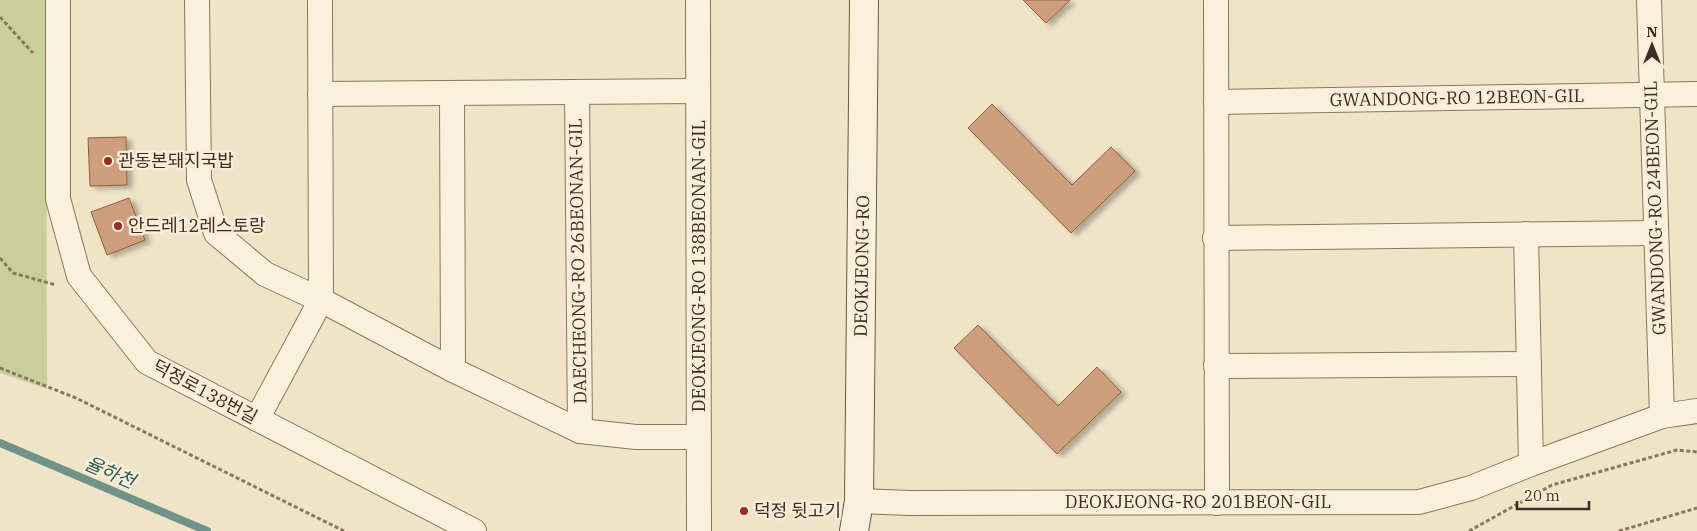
<svg xmlns="http://www.w3.org/2000/svg" width="1697" height="531" viewBox="0 0 1697 531" font-family="'IBM Plex Serif','Noto Sans KR',serif">
<style>
.green{fill:#c9cf9b}
.lines{fill:none;stroke-linecap:round;stroke-linejoin:round}
.stream{stroke:#6f938a;stroke-width:8}
.building{fill:#cf9f7d;stroke:#8d5f41;filter:url(#shadow)}
.street-casing{stroke:#8d765c;stroke-width:26}
.secondary-casing{stroke:#6f573f;stroke-width:30}
.path{stroke:#8d765c;stroke-width:3;stroke-dasharray:4 2.5;stroke-linecap:butt}
.street{stroke:#faf1dc;stroke-width:24}
.secondary{stroke:#faf1dc;stroke-width:28}
.poi-dot{fill:#9e2a2b;stroke:#f7eed8;stroke-width:2}
.labels{text-anchor:middle;stroke-width:5;stroke-linejoin:round;paint-order:stroke}
.street-label{font-size:18px;fill:#3d2e20;stroke:#f7eed8}
.poi-label{font-size:18px;fill:#3d2e20;stroke:#f7eed8;text-anchor:start}
.water-label{font-size:19px;font-style:italic;fill:#2f5d5a;stroke:#f7eed8}
</style>
<defs>
<filter id="shadow"><feDropShadow dx="5.5" dy="3" stdDeviation="2.5" flood-color="#0004"/></filter>
</defs>
<rect width="100%" height="100%" fill="#f0e4c8"/>
<path class="green" d="M0 0H46L47 389 0 373Z"/>
<g class="lines">
<path class="stream" d="M0 443 207 531"/>
</g>
<g class="building">
<path d="M1023 0H1070L1046 23Z"/>
<path d="M992 104 1072 185 1111 147 1135 171 1071 233 968 128Z"/>
<path d="M126 137 127 185 90 186 88 138Z"/>
<path d="M129 198 145 240 107 255 91 212Z"/>
<path d="M978 325 1058 406 1097 367 1121 392 1057 454 954 348Z"/>
</g>
<g class="lines">
<defs>
<g id="street">
<path d="M58 0V199L79 276 147 362 474 531"/>
<path d="M197 0 199 180 216 233 265 274 321 300 453 370 580 431 636 437H699"/>
<path d="M698 0 699 531"/>
<path d="M1216 0 1217 503"/>
<path d="M1649 0 1662 416"/>
<path d="M577 92 580 431"/>
<path d="M452 93 453 370"/>
<path d="M320 94 698 91"/>
<path d="M1216 102 1697 94"/>
<path d="M1526 234 1531 464"/>
<path d="M1215 238 1656 233"/>
<path d="M1216 366 1529 364"/>
<path d="M257 419 321 300 320 0"/>
<path d="M859 501 910 503 1419 502 1471 488 1531 464 1662 416 1697 411"/>
</g>
<path id="secondary" d="M854 531 859 501 864 0"/>
</defs>
<use href="#street" class="street-casing"/>
<use href="#secondary" class="secondary-casing"/>
<g class="path">
<path d="M0 17 33 53"/>
<path d="M0 258 13 273 56 285"/>
<path d="M0 368 76 398 344 531"/>
<path d="M1469 531 1552 485 1677 450 1697 452"/>
<path d="M1619 531 1697 508"/>
</g>
<use href="#street" class="street"/>
<use href="#secondary" class="secondary"/>
</g>
<g class="poi-dot">
<circle cx="108" cy="161" r="5"/>
<circle cx="118" cy="226" r="5"/>
<circle cx="744" cy="511" r="5"/>
</g>
<g class="labels">
<g class="street-label">
<text transform="translate(1457 98) rotate(-1)" y="6">GWANDONG-RO 12BEON-GIL</text>
<text transform="translate(1655 208) rotate(-92)" y="6">GWANDONG-RO 24BEON-GIL</text>
<text transform="translate(578 261) rotate(-91)" y="6">DAECHEONG-RO 26BEONAN-GIL</text>
<text transform="translate(699 266) rotate(-90)" y="6">DEOKJEONG-RO 138BEONAN-GIL</text>
<text transform="translate(862 266) rotate(-89)" y="6">DEOKJEONG-RO</text>
<text transform="translate(205 392) rotate(28)" y="6">덕정로138번길</text>
<text x="1198" y="508">DEOKJEONG-RO 201BEON-GIL</text>
</g>
<g class="poi-label">
<text x="118" y="167">관동본돼지국밥</text>
<text x="128" y="232">안드레12레스토랑</text>
<text x="754" y="517">덕정 뒷고기</text>
</g>
<g class="water-label">
<text transform="translate(110 472) rotate(23)" y="7">율하천</text>
</g>
</g>
<g transform="translate(1652 45)" stroke="#f7eed8" stroke-width="4" paint-order="stroke">
<path d="M0-4L9 19L0 12L-9 19Z" fill="#3d2e20"/>
<text y="-8" font-size="14" font-weight="bold" text-anchor="middle" fill="#3d2e20">N</text>
</g>
<path d="M1517 501v8h72v-8" fill="none" stroke="#3d2e20" stroke-width="2.5"/>
<text x="1524" y="501" font-size="15" fill="#3d2e20" stroke="#f7eed8" stroke-width="4" paint-order="stroke">20 m</text>
</svg>
